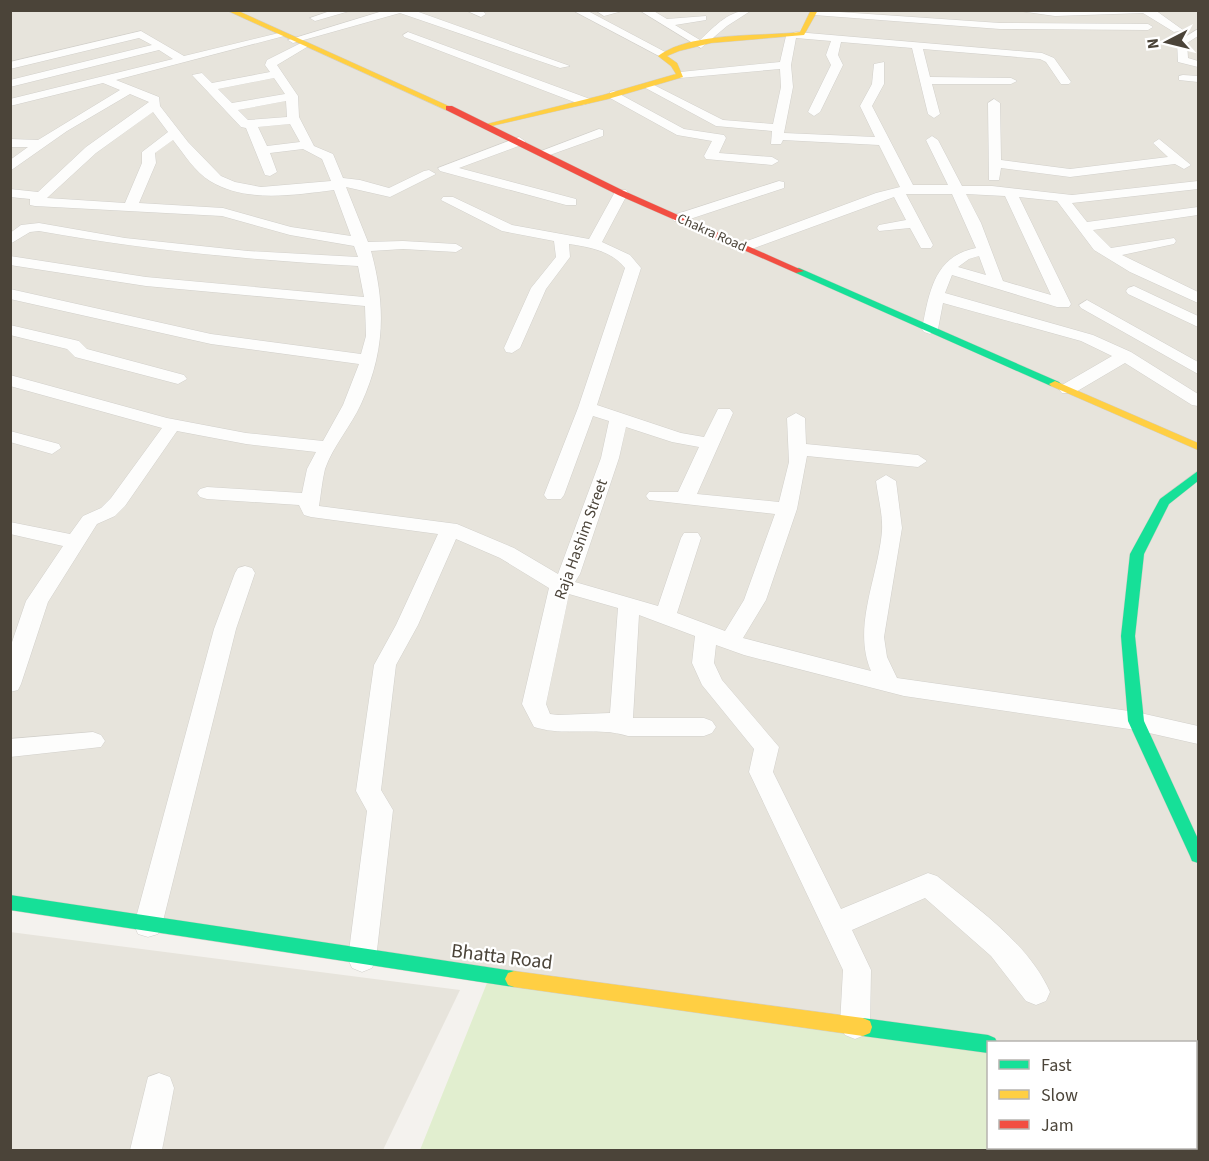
<svg xmlns="http://www.w3.org/2000/svg" width="1209" height="1161" viewBox="0 0 1209 1161" font-family="'Source Sans 3',sans-serif">
<style>
.residential{fill:#e7e4dc}
.green{fill:#e1eecf}
.lines{fill:none;stroke-linecap:round;stroke-linejoin:round}
.street-casing{stroke:#d2d0cb;stroke-width:1}
.fast-casing{stroke:#d3cfc5;stroke-width:1}
.slow-casing{stroke:#d3cfc5;stroke-width:1}
.jam-casing{stroke:#d3cfc5;stroke-width:1}
.street{fill:#fdfdfc;fill-rule:evenodd}
.fast{fill:#16e098;fill-rule:evenodd}
.slow{fill:#ffcf43;fill-rule:evenodd}
.jam{fill:#f24e42;fill-rule:evenodd}
.labels{text-anchor:middle;stroke-width:4.5;stroke-linejoin:round;paint-order:stroke}
.far-street-label{font-size:14px;fill:#4b4439;stroke:#fff}
.street-label{font-size:16px;fill:#4b4439;stroke:#fff}
.near-street-label{font-size:20px;fill:#4b4439;stroke:#fff}
</style>
<rect width="100%" height="100%" fill="#f4f2ee"/>
<g class="residential">
<path d="M10 11H1198V1074L1196 1073V1042H988L11 902Z"/>
<path d="M10 932 460 990 383 1150H11Z"/>
</g>
<path class="green" d="M491 973 990 1042 988 1148H1196V1071H1198V1150H420Z"/>
<g class="lines">
<defs>
<g id="street">
<path d="M333 10H353L315 21 310 18Z"/>
<path d="M386 10H413L570 66 560 68 400 13 293 43 288 40Z"/>
<path d="M465 10H481L486 14 481 17Z"/>
<path d="M572 10H586L669 54 659 56Z"/>
<path d="M595 10H626L604 16Z"/>
<path d="M639 10H652L667 19 706 16V20L675 25 700 40C716 25 729 10 752 10L727 26 701 48Z"/>
<path d="M810 10 1000 23 1148 24 1153 27 1148 30 1000 29 814 15 810 14Z"/>
<path d="M1013 10H1155L1183 30 1174 32 1143 13 1055 16Z"/>
<path d="M1198 29V36L1187 43 1188 58 1198 61V67L1178 62 1177 42Z"/>
<path d="M141 31 184 56 283 32 288 35 116 80 159 97 160 106 188 142 221 176 235 182 261 187 331 181 322 159 303 149 270 153 277 172 270 176 265 175 246 128 241 127 192 75 202 73 212 83 270 72 265 65 267 60 303 42 307 43V47L277 65 298 96 299 117 314 146 333 154 343 178 360 180 389 188 424 171 429 170 436 174 390 197 346 187 368 242 403 241 456 244 463 248 456 252 403 249 371 251C386 306 385 352 361 404 351 426 333 446 325 469 322 481 321 494 319 506L457 524 514 548 558 574 601 458 609 421 593 416 564 495 561 499H547L544 495 578 408 625 268C612 251 589 247 569 244L570 257 546 289 520 348 512 353 506 352 504 348 531 288 556 257 554 241 502 231 441 200 443 197H453L512 225 589 239 616 190H626L628 193 602 242 630 255 641 268 597 405 681 433 704 437 718 409H730L733 413 697 494 779 502 789 462 787 418 796 413 805 418 806 444 918 455 927 461 918 467 807 456 797 509 766 600 743 638 871 671C852 627 878 578 882 531 883 515 878 497 876 481L886 475 896 481 902 528 884 637 887 657 897 678 1136 712 1198 726V744L1136 730 904 696 744 655 716 645 714 663 722 680 779 747 773 772 841 909 928 873 937 876C978 909 1028 943 1050 992L1046 1001 1036 1005 1026 1001 991 956 925 898 852 930 871 970 870 1025 865 1035 855 1039 845 1035 840 1025 843 970 749 772 754 749 702 685 692 663 695 636 639 615 633 718H704L712 721 716 727 712 733 704 736H628C598 726 565 737 534 727L522 704 549 588 500 558 456 539 418 625 396 665 381 790 393 810 376 959 372 968 362 972 352 968 348 959 367 811 356 791 374 665 396 625 438 534 311 517 304 515 299 505 207 499 200 497 197 493 200 489 207 487 302 493 307 469 316 452 246 444 177 431 125 506 115 516 97 524 48 602 21 684 18 690 10 692V648L26 601 63 546 10 534V522L70 534 83 516 101 508 111 498 162 428 10 386V375L167 418 246 433 323 441 343 405 359 364 211 344 10 299V289L211 334 361 354 366 336 365 306 146 286 10 265V256L146 277 364 297 358 266C251 260 145 250 39 231L30 232 10 244V233L21 225 39 223 125 238 248 251 358 257 354 246 290 235 222 216 35 206 30 205V199L10 197V189L38 192 86 147 149 102 130 94 67 131 10 171V160L28 147H10V139L38 140 120 90 103 83 10 106V99L173 59 159 50 10 87V80L152 45 139 38 10 69V62ZM274 78 285 94 232 103 218 89ZM286 101 287 117 248 120 238 110ZM153 112 168 132 142 152V163L125 203 47 198 96 153ZM290 124 300 142 267 146 258 127ZM173 140C184 154 195 172 210 181 246 203 294 195 334 190L351 236 291 227 223 208 139 203 156 163 155 153ZM626 427 672 442 699 447 678 492H649L646 496 649 500 775 514 744 600 725 631 677 613 701 538 698 533H684L681 538 658 606 575 582 580 574 619 458ZM569 594 618 608 610 713 558 715 550 714 546 704Z"/>
<path d="M408 32 590 99 592 102 582 105 404 37 403 35Z"/>
<path d="M796 32 1042 53 1054 58 1071 82 1069 84H1061L1046 62 1040 59 923 49 930 77 1011 78 1017 81 1011 84H932L940 114 934 118 928 114 912 48 841 42 838 55 843 65 820 112 814 116 808 112 831 65 826 55 831 41 796 38 791 65 793 87 784 133 875 137 860 106 872 84 874 64 884 62V84L872 106 913 185H948L926 140 932 136 938 140 962 186H992L1072 195 1198 181V189L1072 203 1087 222 1198 207V215L1093 230 1111 248 1174 238 1176 241 1174 244 1122 255 1198 292V303L1130 272 1094 250 1057 201 1019 197 1071 304 1069 307H1057L952 275 945 293 1093 335 1131 352 1198 394V406L1192 405 1125 363 1074 393H1062L1059 389 1062 385 1112 356 1081 341 943 303 938 329 930 334 924 332 922 329C929 293 934 256 976 248L952 194H906L933 245 931 248H921L910 228 879 231 877 228 879 225 906 220 894 197 749 250H739L737 247 739 244 876 193 900 187 879 145 783 140 781 144H771L772 131 716 126 640 85 650 83 723 120 773 124 781 87 780 69 680 78 674 75 680 72 780 62 786 36ZM966 194 1005 196 1051 295 1003 281 981 223ZM979 256 986 275 958 267 969 259Z"/>
<path d="M1183 75 1198 76V82L1179 80V76Z"/>
<path d="M614 91 684 129 724 135 726 138 719 153 772 157 779 161 772 165 706 159 704 156 712 141 677 135 610 98V92Z"/>
<path d="M994 99 1000 103 1001 160 1070 169 1168 157 1153 143 1159 139 1191 165 1184 169 1175 164 1070 177 1001 168 999 180H989L988 103Z"/>
<path d="M599 129 603 130V136L547 156 542 157 536 153Z"/>
<path d="M519 137 525 141 524 144 459 168 576 199V205H566L440 171 438 168Z"/>
<path d="M779 181 784 182V188L684 221H674L672 218 674 215Z"/>
<path d="M1134 286 1198 316V327L1128 294 1126 291 1128 288Z"/>
<path d="M1087 300 1198 362V374L1081 308 1079 305Z"/>
<path d="M10 325 79 341 87 349 184 375 187 379 178 384 75 357 67 349 10 335Z"/>
<path d="M10 431 59 444 61 448 52 454 10 442Z"/>
<path d="M245 566 252 568 255 573 236 629 162 925 158 934 148 937 138 934 134 925 214 629 235 573 238 568Z"/>
<path d="M93 732 101 735 105 741 101 747 10 757V739Z"/>
<path d="M159 1073 170 1077 174 1088 162 1150H130L148 1077Z"/>
</g>
<g id="fast">
<path d="M799 268 1059 382 1061 384 1059 386H1051L796 273V269Z"/>
<path d="M1198 471V481L1169 504 1144 554 1135 636 1144 721 1198 839V863L1192 861 1190 856 1128 721 1121 636 1130 554 1160 499Z"/>
<path d="M10 895 514 971 520 973 523 979 520 985 514 987 10 910Z"/>
<path d="M863 1018 988 1035 995 1038 997 1042H988V1053L863 1036 856 1033 854 1027 856 1021Z"/>
</g>
<g id="slow">
<path d="M226 10H236L453 108 446 110Z"/>
<path d="M811 10H818L804 35 711 43 679 51 667 56 677 63 683 77 608 99 487 127 483 125 603 95 676 74 671 66 658 56C692 31 759 37 800 32Z"/>
<path d="M1055 381 1198 443V450L1051 386 1049 384Z"/>
<path d="M514 971 863 1018 870 1021 872 1027 870 1033 863 1036 514 987 508 985 505 979 508 973Z"/>
<path d="M1196 1064 1198 1065V1083L1196 1082Z"/>
</g>
<path id="jam" d="M446 106H452L624 191 804 271 796 273 618 195 446 110Z"/>
</defs>
<use href="#street" class="street-casing"/>
<use href="#fast" class="fast-casing"/>
<use href="#slow" class="slow-casing"/>
<use href="#jam" class="jam-casing"/>
<use href="#street" class="street"/>
<use href="#fast" class="fast"/>
<use href="#slow" class="slow"/>
<use href="#jam" class="jam"/>
</g>
<g class="labels">
<g class="far-street-label">
<text transform="translate(712 232) rotate(24)" y="5">Chakra Road</text>
</g>
<g class="street-label">
<text transform="translate(580 539) rotate(-70)" y="6">Raja Hashim Street</text>
</g>
<g class="near-street-label">
<text transform="translate(502 956) rotate(7)" y="7">Bhatta Road</text>
</g>
</g>
<rect width="1209" height="1161" fill="none" stroke="#4b4439" stroke-width="24"/>
<rect x="987" y="1041" width="210" height="108" fill="#ffffff" stroke="#b7b4b0" stroke-width="1.5"/>
<rect x="999" y="1060" width="30" height="9" fill="#16e098" stroke="#b7b4b0" stroke-width="1.5"/>
<text x="1041" y="1071" font-size="18" fill="#4b4439">Fast</text>
<rect x="999" y="1090" width="30" height="9" fill="#ffcf43" stroke="#b7b4b0" stroke-width="1.5"/>
<text x="1041" y="1101" font-size="18" fill="#4b4439">Slow</text>
<rect x="999" y="1120" width="30" height="9" fill="#f24e42" stroke="#b7b4b0" stroke-width="1.5"/>
<text x="1041" y="1131" font-size="18" fill="#4b4439">Jam</text>
<g transform="translate(1167 42) rotate(263)" stroke="#ffffff" stroke-width="4.5" paint-order="stroke">
<path d="M0-4.5L10 22L0 15L-10 22Z" fill="#4b4439"/>
<text y="-9" font-size="16" font-weight="bold" text-anchor="middle" fill="#4b4439">N</text>
</g>
</svg>
